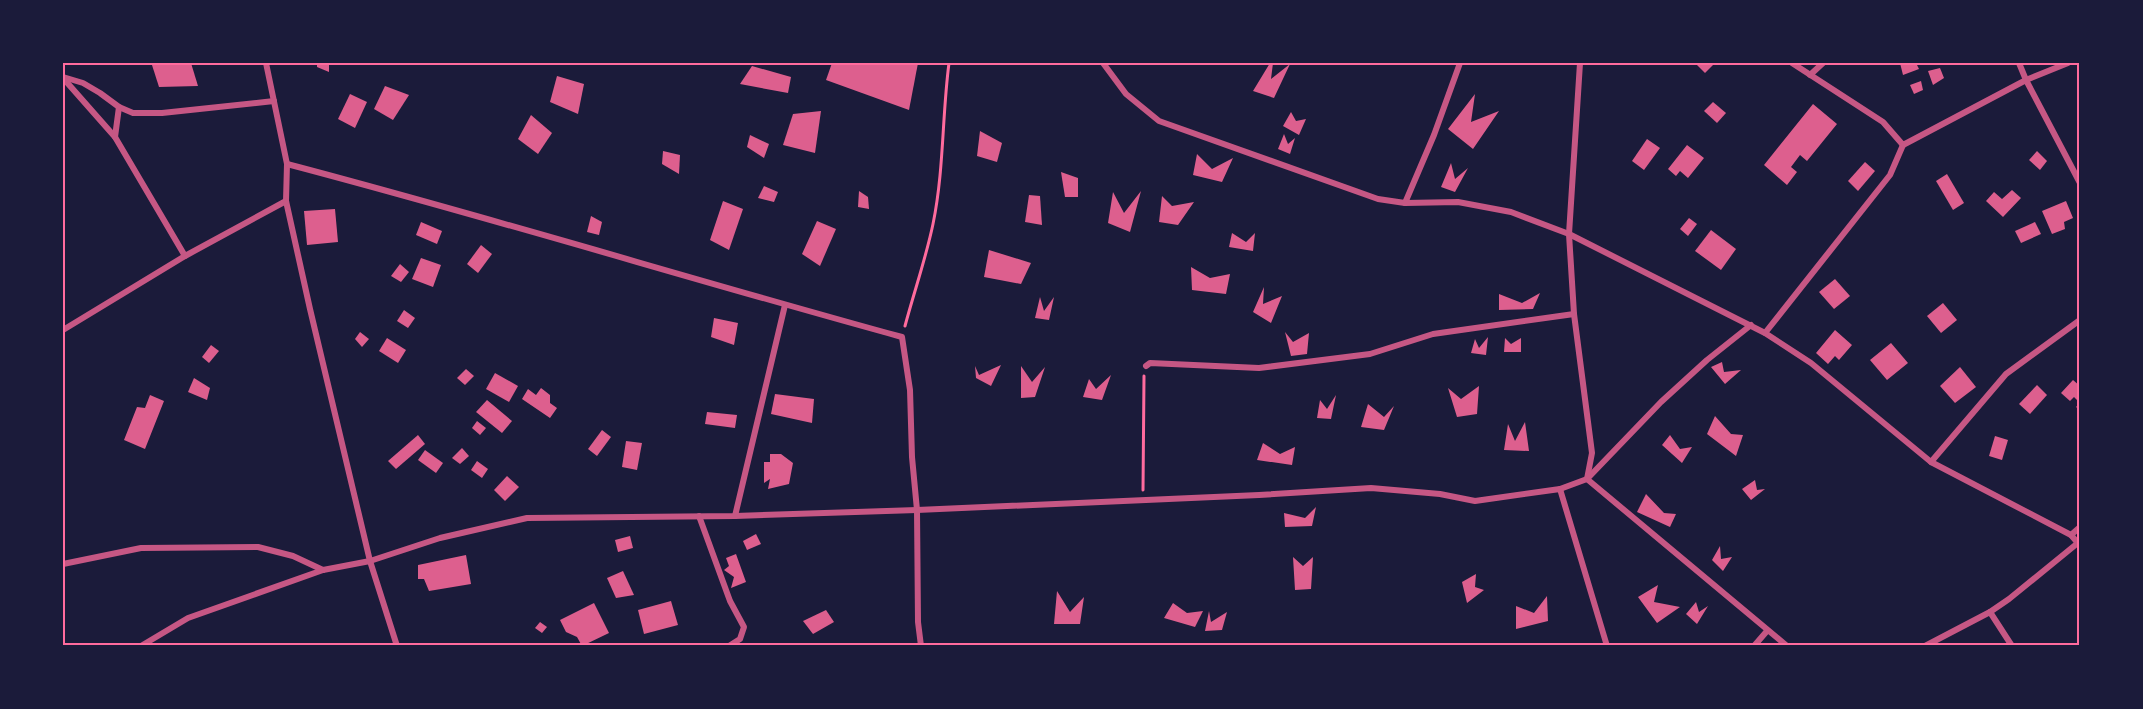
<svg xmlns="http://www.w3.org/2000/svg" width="2143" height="709" viewBox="0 0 2143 709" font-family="'Archivo Narrow',sans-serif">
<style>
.building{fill:#dd5f8e}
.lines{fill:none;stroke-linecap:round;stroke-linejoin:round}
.path{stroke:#ff6b9d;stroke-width:3}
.minor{stroke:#c65784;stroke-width:6}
.neatline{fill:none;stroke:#ff6b9d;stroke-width:2}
</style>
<rect width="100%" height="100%" fill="#1b1b3a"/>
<g class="building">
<path d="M163 63H191L198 86 159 87 152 65Z"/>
<path d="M317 63H329V72L317 67Z"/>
<path d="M832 63H918L909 110 826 80Z"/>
<path d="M1270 63H1273L1271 79 1290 64 1274 98 1253 91Z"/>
<path d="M1695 63H1715L1705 73Z"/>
<path d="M1900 63H1916L1919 69 1903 75Z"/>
<path d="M752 66 791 77 788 93 740 84Z"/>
<path d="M1940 68 1944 78 1933 85 1928 71Z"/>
<path d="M557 76 584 84 578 114 550 102Z"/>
<path d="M1921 81 1923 90 1914 94 1910 85Z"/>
<path d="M385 86 409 95 393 120 374 109Z"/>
<path d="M350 94 367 102 355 128 338 119Z"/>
<path d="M1475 94 1471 122 1499 111 1473 149 1448 129Z"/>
<path d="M1713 102 1726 113 1717 123 1704 111Z"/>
<path d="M1813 104 1837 124 1807 161 1800 155 1791 167 1797 172 1787 185 1764 165Z"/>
<path d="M821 111 815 153 783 145 793 114Z"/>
<path d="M1291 112 1296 121 1306 119 1299 135 1283 126Z"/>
<path d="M531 115 552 133 538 154 518 139Z"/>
<path d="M980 131 1002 143 997 162 977 156Z"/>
<path d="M1284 134 1288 144 1295 138 1290 154 1278 149Z"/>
<path d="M750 135 769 144 764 158 747 147Z"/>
<path d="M1647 139 1660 148 1644 170 1632 161Z"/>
<path d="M1687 145 1704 158 1688 178 1680 171 1676 176 1668 169Z"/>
<path d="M663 151 680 155 679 174 662 164Z"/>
<path d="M2037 151 2047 161 2040 170 2029 160Z"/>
<path d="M1197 154 1212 169 1233 158 1222 182 1193 175Z"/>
<path d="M1865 162 1875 171 1858 191 1848 181Z"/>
<path d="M1451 163 1455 179 1468 168 1455 192 1441 187Z"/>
<path d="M1061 172 1078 178V197H1065Z"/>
<path d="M1947 174 1964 203 1953 210 1936 181Z"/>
<path d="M764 186 778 192 774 202 758 198Z"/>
<path d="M2012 190 2021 198 2003 217 1986 201 1994 192 2002 199Z"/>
<path d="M859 191 868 197 869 209 858 207Z"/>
<path d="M1141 191 1130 232 1108 223 1113 192 1124 213Z"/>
<path d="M1029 195 1040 196 1042 225 1025 222Z"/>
<path d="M1162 196 1172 206 1194 202 1178 225 1159 222Z"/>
<path d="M723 201 743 209 729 250 710 240Z"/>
<path d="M2066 201 2073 218 2064 222 2065 229 2052 234 2042 211Z"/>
<path d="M335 209 338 242 307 245 304 211Z"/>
<path d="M591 216 602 222 599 235 587 232Z"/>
<path d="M1689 218 1697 224 1688 236 1680 229Z"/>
<path d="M817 221 836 229 820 266 802 254Z"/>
<path d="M421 222 442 231 437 244 416 235Z"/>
<path d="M2035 222 2041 234 2021 243 2015 231Z"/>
<path d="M1711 230 1736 249 1721 270 1695 251Z"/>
<path d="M1232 233 1246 242 1255 233 1253 251 1229 247Z"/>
<path d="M481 245 492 254 478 273 467 264Z"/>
<path d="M989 250 1031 263 1021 284 984 277Z"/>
<path d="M421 258 441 265 433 287 412 279Z"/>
<path d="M400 264 409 272 401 282 391 276Z"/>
<path d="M1191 267 1210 278 1230 274 1226 294 1192 290Z"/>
<path d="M1835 279 1850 296 1834 309 1819 292Z"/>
<path d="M1264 287 1263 304 1282 296 1271 323 1253 312Z"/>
<path d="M1540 293 1533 309 1499 310V294L1522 303Z"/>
<path d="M1040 297 1044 311 1054 297 1049 320 1035 318Z"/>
<path d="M1943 303 1957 320 1941 333 1927 316Z"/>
<path d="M404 310 415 318 408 328 397 321Z"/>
<path d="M714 318 738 323 734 345 711 337Z"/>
<path d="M1835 330 1852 345 1839 360 1835 356 1828 364 1816 353Z"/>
<path d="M360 332 369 339 362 347 355 339Z"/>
<path d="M1285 332 1293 342 1309 333 1307 354 1291 356Z"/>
<path d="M1488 337 1486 355 1471 353 1475 339 1479 348Z"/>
<path d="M387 338 406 350 398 363 379 351Z"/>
<path d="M1505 338 1511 344 1521 338V352H1504Z"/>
<path d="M1891 343 1908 363 1887 380 1870 360Z"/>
<path d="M211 345 219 351 209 363 202 357Z"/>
<path d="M1722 362 1724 372 1741 370 1725 384 1711 367Z"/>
<path d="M1001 365 991 386 976 378 975 366 979 375Z"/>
<path d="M1021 366 1032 382 1045 367 1035 397 1021 398Z"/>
<path d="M1960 367 1976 387 1955 403 1940 386Z"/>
<path d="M466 369 474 376 465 385 457 378Z"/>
<path d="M495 373 518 386 509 402 486 389Z"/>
<path d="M1111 375 1102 400 1083 397 1089 379 1096 389Z"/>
<path d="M194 378 210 388 207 400 188 392Z"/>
<path d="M2073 380 2080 386V410L2076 407 2080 403 2074 397 2070 401 2061 393Z"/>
<path d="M2037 385 2047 395 2030 414 2019 404Z"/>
<path d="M1479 386 1477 414 1457 417 1448 388 1461 399Z"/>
<path d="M541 388 550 395V403L557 408 550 418 522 399 528 389 536 395Z"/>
<path d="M775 394 814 399 812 423 771 414Z"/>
<path d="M150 395 164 401 145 449 124 440 137 407 145 408Z"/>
<path d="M1336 395 1331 419 1317 418 1320 400 1327 409Z"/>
<path d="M487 400 512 421 502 433 476 412Z"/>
<path d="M1368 404 1384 417 1394 406 1384 430 1361 427Z"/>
<path d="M707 412 737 415 735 428 705 424Z"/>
<path d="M1715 416 1731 434 1743 435 1736 456 1707 434Z"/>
<path d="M477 421 486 428 480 435 472 428Z"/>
<path d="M1525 422 1529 451 1504 450 1508 424 1515 441Z"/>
<path d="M602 430 611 437 597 456 588 449Z"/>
<path d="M418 435 425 444 396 469 388 461Z"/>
<path d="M1670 435 1680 449 1692 447 1682 463 1662 445Z"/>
<path d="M1995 436 2008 440 2002 460 1989 456Z"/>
<path d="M626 441 642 443 637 470 622 467Z"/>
<path d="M1263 443 1280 454 1295 447 1292 465 1257 460Z"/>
<path d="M462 448 469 456 460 464 452 458Z"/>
<path d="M425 450 443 463 436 473 418 460Z"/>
<path d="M770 454H781L793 463 789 484 768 489 770 479 764 483V462H770Z"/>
<path d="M477 461 488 469 482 478 471 470Z"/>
<path d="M507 476 519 487 505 501 494 490Z"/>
<path d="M1755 480 1757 490 1765 489 1751 500 1742 489Z"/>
<path d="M1646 494 1664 513 1676 514 1670 527 1637 512Z"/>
<path d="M1316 507 1312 526 1285 527 1284 513 1305 518Z"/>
<path d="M756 534 761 544 747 550 743 541Z"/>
<path d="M630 536 633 548 618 552 615 540Z"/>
<path d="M1720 546 1721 559 1732 557 1723 571 1712 560Z"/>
<path d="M736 554 746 582 731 588 734 577 724 570 729 566 726 558Z"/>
<path d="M466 555 471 584 429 591 424 579H418V565Z"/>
<path d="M1293 557 1303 566 1313 557 1311 589 1295 590Z"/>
<path d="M623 571 634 595 616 598 607 578Z"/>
<path d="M1476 574 1475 587 1484 590 1467 603 1462 582Z"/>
<path d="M1658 585 1654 602 1680 607 1657 623 1638 597Z"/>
<path d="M1057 591 1070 612 1084 597 1080 624H1054Z"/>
<path d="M1547 596 1548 621 1516 629V606L1534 613Z"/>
<path d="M671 601 678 625 644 634 638 610Z"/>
<path d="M1696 602 1699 612 1708 606 1697 624 1686 614Z"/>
<path d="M594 603 609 633 582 646 577 637 566 632 560 620Z"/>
<path d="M1173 603 1187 613 1203 611 1195 627 1164 618Z"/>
<path d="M826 610 834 622 813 634 803 621Z"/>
<path d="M1209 611 1211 622 1227 612 1222 630 1205 631Z"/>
<path d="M540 622 547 627 542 633 535 628Z"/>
</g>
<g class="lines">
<g class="path">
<path d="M905 326C914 292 926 258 933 224 944 171 942 116 949 63"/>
<path d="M1143 490 1144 376"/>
</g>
<g class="minor">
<path d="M266 63 287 164 286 201 310 309 370 561 397 646"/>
<path d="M1103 63 1126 94 1159 121 1378 199 1405 203 1458 202 1511 212 1569 234 1765 333 1811 363 1931 462 2071 535 2077 542"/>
<path d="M1580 63 1569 234 1574 314 1592 453 1587 479"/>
<path d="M1792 63 1883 122 1903 145 2026 80 2068 63"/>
<path d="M2019 63 2026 80 2080 183"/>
<path d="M1810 75 1823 63"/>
<path d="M63 77 83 83 100 93 119 107 133 113H162L274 101"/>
<path d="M63 78 115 137"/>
<path d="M119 107 115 137 185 256"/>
<path d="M287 164C493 218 697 281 902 337L910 390 912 457 917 510 918 622 921 646"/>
<path d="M1405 203 1434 135 1460 63"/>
<path d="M63 330 185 256 286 201"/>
<path d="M1765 333 1890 175 1903 145"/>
<path d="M1146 366 1150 363 1259 368 1370 354 1433 334 1574 314"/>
<path d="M1931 462 2006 374 2080 320"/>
<path d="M1587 479 1787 646"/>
<path d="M1560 489 1607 646"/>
<path d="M699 516 730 601 744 627 740 639 729 646"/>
<path d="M735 516 785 305"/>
<path d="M2071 535 2080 527"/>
<path d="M63 564 141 548 258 547 293 556 323 570"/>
<path d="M1990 612 2012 646"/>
<path d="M141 646 188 618 323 570 370 561 440 538 527 518 735 516 917 510 1259 495 1371 488 1440 494 1475 501 1560 489 1587 479 1661 402 1707 360 1751 325"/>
<path d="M1754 646 1767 631"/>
<path d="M1925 646 1990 612 2009 599 2079 542"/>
</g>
</g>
<rect width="2143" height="709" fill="none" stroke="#1b1b3a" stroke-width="129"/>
<rect x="64" y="64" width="2014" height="580" class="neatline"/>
</svg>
